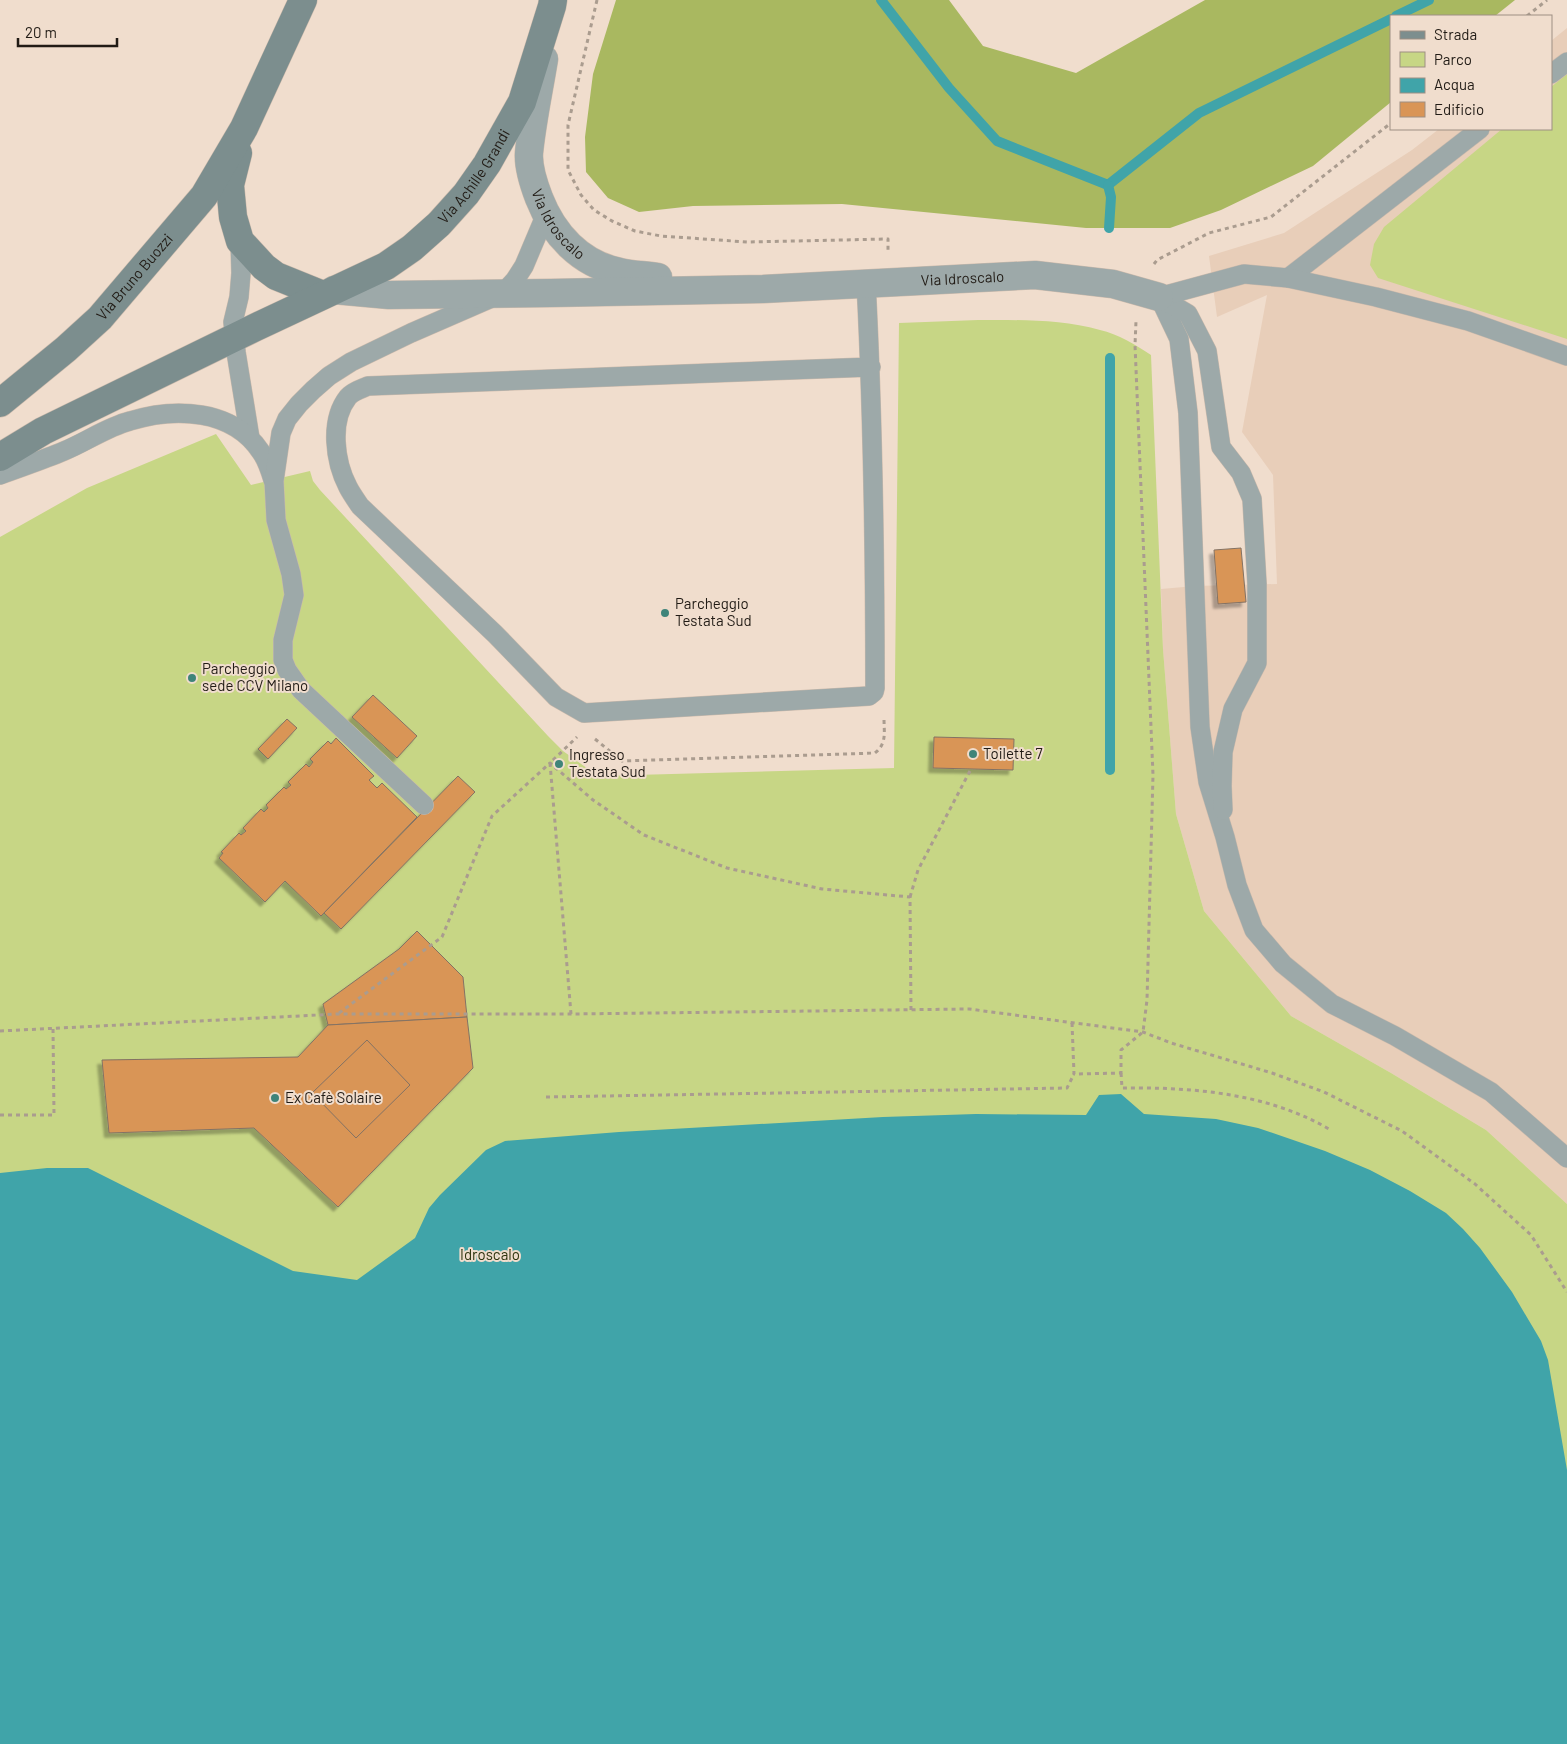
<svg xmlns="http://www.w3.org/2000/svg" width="1567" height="1744" viewBox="0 0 1567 1744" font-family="Barlow,sans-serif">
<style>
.built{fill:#e8ceb9}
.green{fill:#c7d685}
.forest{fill:#a9b860}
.water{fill:#40a4a9}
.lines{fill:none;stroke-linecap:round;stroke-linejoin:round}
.stream{stroke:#40a4a9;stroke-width:10}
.building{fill:#d99556;stroke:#837264;filter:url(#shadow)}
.lane-casing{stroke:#cbbaac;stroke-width:20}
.street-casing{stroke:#cbbaac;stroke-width:29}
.secondary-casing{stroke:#cbbaac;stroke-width:29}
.path{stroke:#aa9c8f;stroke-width:3;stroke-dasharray:4 4;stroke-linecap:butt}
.lane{stroke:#9da9a9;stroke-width:19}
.street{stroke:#9da9a9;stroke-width:28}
.secondary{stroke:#7c8e8e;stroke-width:28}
.poi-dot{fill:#3f8479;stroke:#f0ddcd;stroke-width:2}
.labels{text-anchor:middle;stroke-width:4;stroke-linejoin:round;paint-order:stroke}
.street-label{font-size:15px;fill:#211b15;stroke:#f0ddcd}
.poi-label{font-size:15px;fill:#211b15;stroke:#f0ddcd;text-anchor:start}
.park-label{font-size:15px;fill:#2e340e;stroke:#f0ddcd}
</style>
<defs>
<filter id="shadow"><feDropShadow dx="-4.5" dy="4.5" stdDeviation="1" flood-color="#0004"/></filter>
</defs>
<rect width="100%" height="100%" fill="#f0ddcd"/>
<path class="built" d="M1567 28V1204L1486 1130 1391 1073 1291 1016 1204 911 1176 814 1163 649 1161 589 1195 586 1277 584 1273 475 1242 432 1267 295 1217 317 1209 256 1284 233 1412 150 1439 129H1551V41Z"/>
<g class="green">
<path d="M1567 74V339L1378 278 1370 265 1374 244 1384 227 1502 129H1551V87Z"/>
<path d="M978 320C1019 320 1060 319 1100 330 1118 334 1136 345 1151 355L1163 649 1176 814 1204 911 1291 1016 1391 1073 1486 1130 1567 1204V1744H0V537L87 488 216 434 251 485 310 471 313 481 320 490 548 736 563 751 598 776 894 768 899 323Z"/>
</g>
<path class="forest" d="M616 0H949L983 46 1076 73 1205 0H1515L1495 16H1391V102L1313 166 1221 210 1170 228H1086L842 204 693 206 639 212 608 198 586 172 585 137 593 74Z"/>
<path class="water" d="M1121 1094 1144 1114 1216 1119 1258 1128 1325 1151 1370 1170 1410 1191 1446 1213 1463 1229 1480 1248 1512 1292 1541 1341 1548 1360 1567 1470V1744H0V1173L47 1168H88L293 1271 357 1280 415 1238 429 1208 440 1195 486 1150 505 1141 619 1132 883 1117 976 1114 1086 1115 1099 1095Z"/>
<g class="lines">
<g class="stream">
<path d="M881 0 949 88 997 141 1108 185"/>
<path d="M1396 16 1429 0"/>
<path d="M1108 185 1199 113 1391 19"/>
<path d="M1108 185 1111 197 1109 228"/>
<path d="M1110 358V770"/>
</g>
</g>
<g class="building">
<path d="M1241 548 1246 602 1218 604 1214 550Z"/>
<path d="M373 695 417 736 397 758 352 717Z"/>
<path d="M287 719 297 728 268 759 258 749Z"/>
<path d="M934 737 1014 739 1013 770 933 768Z"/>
<path d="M336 738 374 776 369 780 377 788 382 783 417 817 321 916 285 881 265 902 219 858 223 853 221 852 239 833 241 835 246 831 243 828 261 809 264 812 268 808 266 805 284 787 286 789 291 785 288 782 306 764 309 767 313 762 310 759 328 741 331 744Z"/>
<path d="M458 776 475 792 341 929 324 913Z"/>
<path d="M417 931 463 977 467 1017 328 1025 323 1004 399 949Z"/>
<path d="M467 1017 473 1068 338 1207 254 1128 109 1133 102 1060 298 1057 328 1025Z"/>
<path d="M367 1040 410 1085 356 1138 312 1093Z"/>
</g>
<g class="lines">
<defs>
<g id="lane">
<path d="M1551 74 1567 62"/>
<path d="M240 241 241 273 239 297 233 322 236 352 250 438"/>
<path d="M1288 278 1480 129"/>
<path d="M866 282C873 418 875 552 875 688L874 692 869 696 584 713 556 697 495 634 360 506C356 500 351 493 348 487 335 462 329 421 348 397 353 391 361 389 368 386L871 367"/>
<path d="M1159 297 1179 339 1188 413 1200 727 1208 782 1225 837 1237 885 1254 930 1283 964 1332 1004 1395 1036 1491 1092 1567 1158"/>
<path d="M1159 297 1188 314 1207 351 1221 447 1241 473 1252 499 1257 584V663L1233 709 1223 752 1222 786 1223 810"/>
<path d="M1159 297 1244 274 1288 278 1376 297 1468 321 1567 356"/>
<path d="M0 475C21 467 43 460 64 451 86 442 107 427 130 421 175 407 233 409 261 452 267 460 270 470 273 480"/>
<path d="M424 805 301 690 287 670 283 660V640L294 595 291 574 276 520 274 481 281 433 287 419 299 404 313 390 329 376 351 362 411 333 503 293 515 280 524 266 546 214"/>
</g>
<g id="street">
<path id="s1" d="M544 59C539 90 532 122 529 153 528 167 534 185 539 198 553 234 580 264 620 272 632 275 645 275 658 277"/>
<path id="s2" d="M334 290 389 295 551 293 763 289 1035 275 1113 284 1159 297"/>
</g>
<g id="secondary">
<path d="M238 153 230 185 233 217 240 241 264 267 276 276 323 295"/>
<path id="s3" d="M0 403 66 349 100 318 204 196 244 128 303 0"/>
<path id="s4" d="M0 457 43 431 254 328 386 266 412 248 439 224 466 194 487 164 522 102 552 6 553 0"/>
</g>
</defs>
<use href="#lane" class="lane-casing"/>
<use href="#street" class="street-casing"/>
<use href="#secondary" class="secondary-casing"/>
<g class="path">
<path d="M597 0 568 125V170L581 195 594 210 612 221 635 231 661 236 747 242 888 239V252"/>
<path d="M1527 16 1547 0"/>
<path d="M1154 264 1157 260 1209 233 1271 217 1391 123"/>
<path d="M595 739 622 761 875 753C887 743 884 733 884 718"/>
<path d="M910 897 918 870 971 769"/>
<path d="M339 1013 442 937 492 816 550 763 593 800 644 835 727 868 822 889 910 897 911 1011"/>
<path d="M571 1014 550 763 577 737"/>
<path d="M1072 1023 1074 1074 1121 1073V1050L1143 1032 1147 1000 1153 775 1135 345 1136 321"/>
<path d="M0 1031 338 1014H571L969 1009 1143 1032 1171 1043 1272 1073 1324 1092 1402 1131 1475 1184 1531 1235 1567 1292"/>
<path d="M1121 1073 1122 1088C1192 1087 1267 1093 1329 1129"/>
<path d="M546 1097 1067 1088 1074 1074"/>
<path d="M0 1115H54L53 1028"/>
</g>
<use href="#lane" class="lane"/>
<use href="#street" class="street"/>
<use href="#secondary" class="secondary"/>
</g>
<g class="poi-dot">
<circle cx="665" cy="613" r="5"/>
<circle cx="192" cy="678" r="5"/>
<circle cx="973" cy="754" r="5"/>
<circle cx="559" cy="764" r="5"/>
<circle cx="275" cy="1098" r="5"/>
</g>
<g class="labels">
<g class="street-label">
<text dy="5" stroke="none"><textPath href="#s4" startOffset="558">Via Achille Grandi</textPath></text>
<text dy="5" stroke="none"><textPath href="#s1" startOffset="174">Via Idroscalo</textPath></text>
<text dy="5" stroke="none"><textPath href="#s3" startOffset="185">Via Bruno Buozzi</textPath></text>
<text dy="5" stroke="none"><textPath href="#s2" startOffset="629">Via Idroscalo</textPath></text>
</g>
<g class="poi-label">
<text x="675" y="609">Parcheggio<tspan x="675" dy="17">Testata Sud</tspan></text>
<text x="202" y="674">Parcheggio<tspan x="202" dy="17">sede CCV Milano</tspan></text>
<text x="983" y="759">Toilette 7</text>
<text x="569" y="760">Ingresso<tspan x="569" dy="17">Testata Sud</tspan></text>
<text x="285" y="1103">Ex Cafè Solaire</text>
</g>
<g class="park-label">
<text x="490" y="1260">Idroscalo</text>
</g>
</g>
<rect x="1390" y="15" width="162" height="115" fill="#f0ddcd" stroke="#9d8f83"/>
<rect x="1400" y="31" width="25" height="8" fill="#7c8e8e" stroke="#9d8f83"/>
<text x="1434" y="40" font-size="15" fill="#211b15">Strada</text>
<rect x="1400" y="52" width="25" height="15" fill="#c7d685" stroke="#9d8f83"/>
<text x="1434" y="65" font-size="15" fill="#211b15">Parco</text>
<rect x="1400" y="78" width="25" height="15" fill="#40a4a9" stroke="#9d8f83"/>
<text x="1434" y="90" font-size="15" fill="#211b15">Acqua</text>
<rect x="1400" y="102" width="25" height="15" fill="#d99556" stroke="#9d8f83"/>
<text x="1434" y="115" font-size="15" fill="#211b15">Edificio</text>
<path d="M18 38v8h99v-8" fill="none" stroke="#211b15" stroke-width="2.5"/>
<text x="25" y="38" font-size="15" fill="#211b15" stroke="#f0ddcd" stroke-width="4" paint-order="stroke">20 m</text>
</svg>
